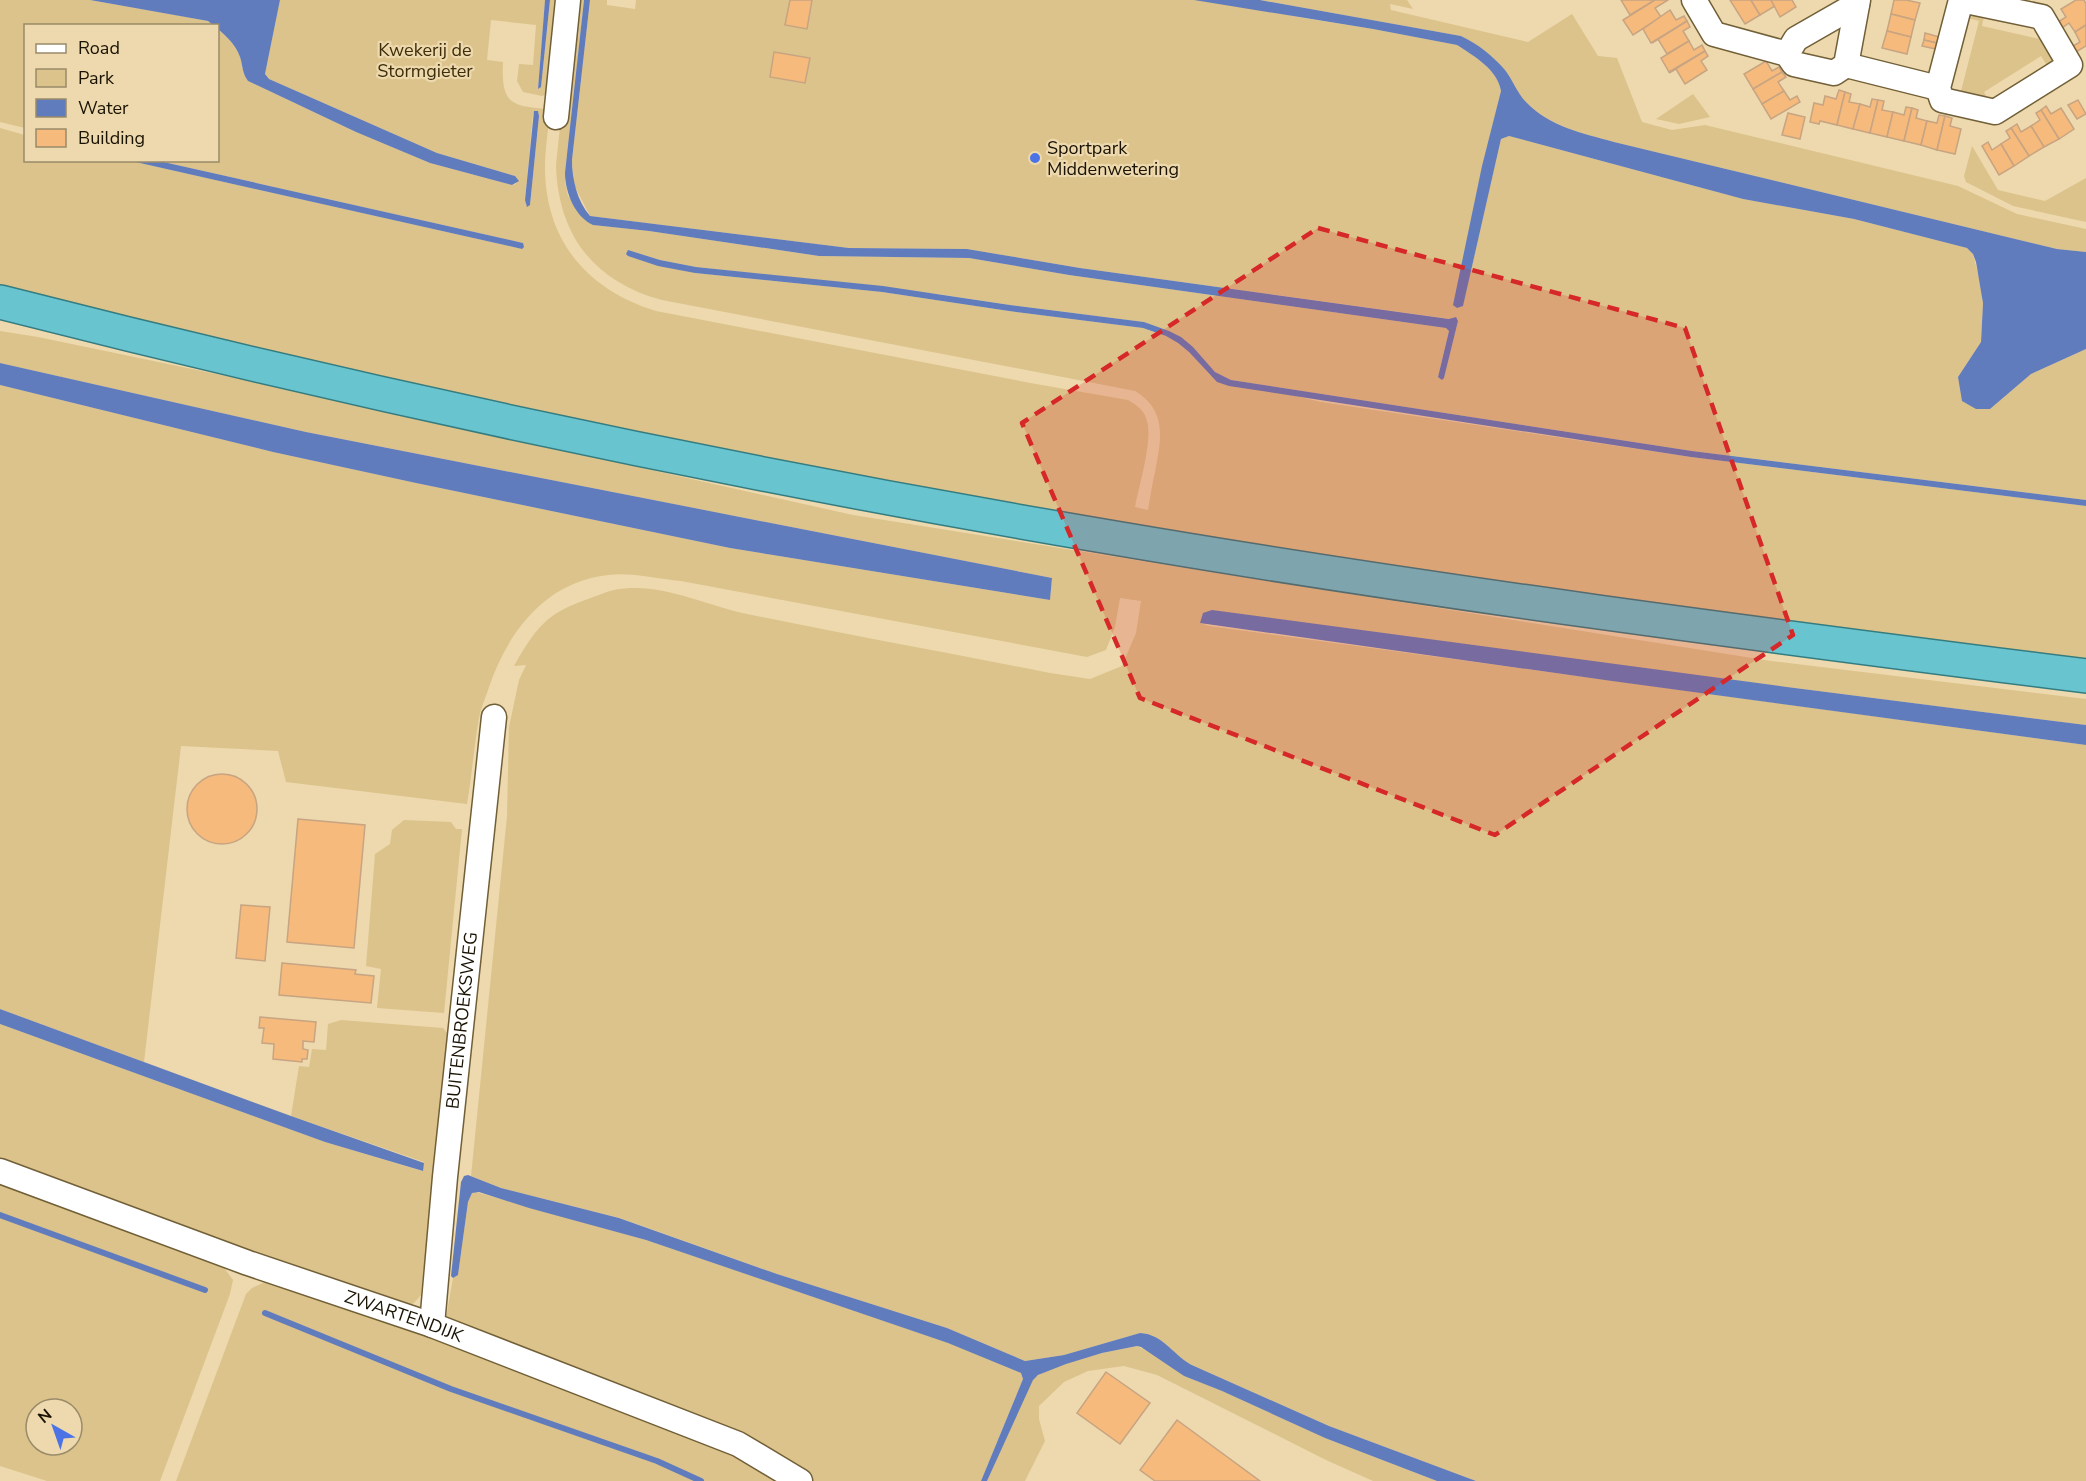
<svg xmlns="http://www.w3.org/2000/svg" width="2086" height="1481" viewBox="0 0 2086 1481" font-family="'Nunito Sans',sans-serif">
<style>
.green{fill:#dcc38b;fill-rule:evenodd}
.water{fill:#617cbd}
.lines{fill:none;stroke-linecap:round;stroke-linejoin:round}
.stream{stroke:#617cbd;stroke-width:6}
.building{fill:#f6ba7c;stroke:#c7a482;stroke-width:1.5}
.minor-casing{stroke:#715f37;stroke-width:27}
.trunk-casing{stroke:#357c80;stroke-width:36}
.minor{stroke:#fff;stroke-width:24}
.trunk{stroke:#68c4cf;stroke-width:33}
.marked{fill:#d62828;fill-opacity:0.2;stroke:#d62828;stroke-width:4.5;stroke-dasharray:12 8;stroke-linejoin:round}
.poi-dot{fill:#4b73e6;stroke:#edd9ad;stroke-width:2}
.labels{text-anchor:middle;stroke-width:4.5;stroke-linejoin:round;paint-order:stroke}
.park-label{font-size:18px;fill:#3d2e0b;stroke:#edd9ad}
.poi-label{font-size:18px;fill:#1a1304;stroke:#edd9ad;text-anchor:start}
.street-label{font-size:18px;fill:#1a1304;stroke:#edd9ad}
</style>
<rect width="100%" height="100%" fill="#edd9ad"/>
<g class="green">
<path d="M0 0H90L181 16 208 21 213 25 26 26 25 128 0 122Z"/>
<path d="M280 0H545L538 89 541 87 550 0H562L553 92 542 96 523 92 517 81 519 64 533 65 536 25 491 20 487 60 503 62C501 103 510 106 548 109L550 113C548 131 545 150 545 169 546 242 588 290 656 311L1036 384 1128 400C1137 405 1145 411 1147 421 1153 440 1139 486 1135 507L1148 510C1150 497 1152 485 1155 472 1161 440 1168 411 1135 391L662 300C594 282 558 235 556 165L573 0H584L565 182 568 196 593 225 649 231 819 256 969 258 1069 275 1446 328 1449 331 1438 377 1444 378 1458 321 1455 317 1451 319 1080 268 967 249 849 248 590 216 574 185 572 160 590 0H607V5L635 9 636 0H1224L1297 17 1373 29 1457 45C1474 56 1498 70 1501 91L1457 308 1463 305 1501 139 1509 136 1743 199 1854 219 1967 248 1973 254 1981 285 1983 303 1981 342 1958 377 1990 409 2031 374 2086 349V500L1692 451 1231 380 1215 372 1193 347 1144 322 1010 305 938 294 696 267 660 260 628 250 695 273 882 292 1009 311 1143 328 1166 336 1178 343 1189 352 1211 376 1321 402 1691 457 2086 506V667L1776 628 859 483 0 294V128L25 135 26 160 131 161 522 249 523 243 159 161 218 160V29C227 37 236 45 240 57 243 67 242 73 248 81L356 132 430 163 512 185 516 184 515 176 437 153 269 79 265 74ZM538 111 539 116 530 205 525 200 533 114Z"/>
<path d="M1260 0H1407L1413 9 1390 4 1391 10 1528 42 1572 14 1598 56 1617 58 1642 122 1672 130 1705 125 1958 186 2017 214 2086 229V252L2057 249 1614 142C1582 133 1550 127 1526 102 1517 93 1513 80 1505 70 1493 56 1477 44 1461 36Z"/>
<path d="M1985 11 1982 26 2040 39 2045 36 2057 55 2050 70 2041 56 1984 92 1987 98 1961 91 1979 21 1964 17 1965 13Z"/>
<path d="M1693 94 1710 117 1679 124 1656 119Z"/>
<path d="M1972 146 1998 190 2045 201 2086 178V222L2013 206 1966 182 1964 176Z"/>
<path d="M0 331 38 337 288 389 853 515 1771 661 2086 699V725L1787 687 1200 623 1209 626 2086 745V1481H1476L1329 1426 1194 1366C1174 1357 1164 1334 1140 1333L1064 1355 1025 1361 947 1328 777 1274 620 1218 501 1188 471 1176 507 816 509 727 519 680 526 665 514 666C535 629 546 613 588 599 597 596 605 592 614 590 659 581 704 605 747 614 848 635 949 653 1050 673L1090 679 1122 666 1136 633 1141 601 1120 598 1115 627 1106 650 1087 657 681 581C658 579 631 572 608 575 545 582 508 632 489 687 486 697 481 707 479 718 474 746 472 775 467 804L286 782 278 751 181 746 144 1062 0 1009V385L273 452 416 483 730 548 1050 600 1052 578 306 432 0 363Z"/>
<path d="M404 820 451 822 456 829H462L444 1013 377 1008 381 969 366 966 375 854 390 844 392 830Z"/>
<path d="M341 1020 443 1028 448 1034 421 1295 414 1303 410 1305 390 1304 0 1159V1024L325 1142 422 1171 424 1162 291 1116 299 1066 309 1067 312 1049 326 1050 328 1024Z"/>
<path d="M0 1180 222 1265 233 1280 230 1294 160 1481H47L0 1466ZM36 1409H72V1445H36Z"/>
<path d="M476 1192 646 1240 949 1343 1021 1373 1023 1379 981 1481H811L446 1318 453 1278 458 1275 468 1202 472 1193Z"/>
<path d="M265 1282H276L329 1299 745 1455 786 1481H176L246 1294 252 1288Z"/>
<path d="M1137 1346 1155 1355 1184 1376 1222 1391 1325 1438 1437 1481H1373L1326 1460 1157 1375 1124 1366 1088 1371 1064 1382 1039 1406V1419L1045 1441 1025 1481H987L1032 1380C1055 1361 1107 1352 1137 1346Z"/>
</g>
<g class="water">
<path d="M90 0H280L265 74 269 79 437 153 515 176 519 181 512 185 430 163 356 132 248 81C242 73 243 66 240 57 236 45 227 37 218 29V26L213 25 208 21Z"/>
<path d="M545 0H550L541 87 538 89Z"/>
<path d="M584 0H590L572 160C572 179 577 201 590 216L849 248 967 249 1080 268 1449 319 1456 317 1458 321 1444 378 1442 380 1438 377 1449 331 1446 328 1069 275 969 258 819 256 649 231 593 225C575 217 565 192 565 173Z"/>
<path d="M1194 0H1260L1461 36C1478 44 1493 56 1505 70 1513 80 1517 93 1526 102 1550 127 1582 133 1614 142L2057 249 2086 252V349L2031 374 1990 409H1976L1962 401 1958 377 1981 342 1983 303 1976 262 1973 254 1967 248 1854 219 1743 199 1509 136 1501 139 1463 306 1457 308 1453 305 1482 166 1501 91C1498 70 1474 56 1457 45L1373 29Z"/>
<path d="M534 111H538L539 116 530 205 527 207 525 200Z"/>
<path d="M131 161H159L523 243 524 247 522 249Z"/>
<path d="M628 250 660 260 696 267 883 286 1010 305 1144 322 1169 331 1181 337 1193 347 1215 372 1231 380 1692 451 2086 500V506L1691 457 1229 386 1217 382 1189 352 1178 343 1166 336 1143 328 1009 311 882 292 695 273 658 266 628 256 626 254Z"/>
<path d="M0 363 306 432 1052 578 1050 600 730 548 416 483 273 452 0 385Z"/>
<path d="M1212 610 1787 687 2086 725V745L1612 681 1200 623 1203 613Z"/>
<path d="M0 1009 291 1116 424 1163 423 1171 325 1142 0 1024Z"/>
<path d="M468 1175 501 1188 619 1218 777 1274 947 1328 1025 1361 1064 1355 1140 1333C1164 1334 1174 1357 1194 1366L1329 1426 1476 1481H1437L1325 1438 1222 1391 1184 1376 1141 1347 1137 1346 1102 1353 1066 1364 1038 1375 1033 1380 987 1481H981L1023 1379 1021 1373 948 1343 646 1240 529 1208 479 1192 472 1193 468 1202 458 1275 453 1278 451 1276 461 1182 464 1176Z"/>
</g>
<g class="lines">
<g class="stream">
<path d="M0 1215 205 1290"/>
<path d="M265 1313 451 1389 657 1461 701 1481"/>
</g>
</g>
<g class="building">
<path d="M790 0H812L807 29 785 25Z"/>
<path d="M1621 0H1655L1630 15Z"/>
<path d="M1655 0H1668L1655 8 1661 17 1633 35 1623 20Z"/>
<path d="M1730 0H1751L1760 15 1745 24Z"/>
<path d="M1751 0H1771L1775 6 1760 15Z"/>
<path d="M1771 0H1792L1796 7 1780 17Z"/>
<path d="M1894 0H1906L1920 3 1915 20 1891 14Z"/>
<path d="M2076 0H2084L2086 4V25L2075 32 2069 23 2062 28 2058 22 2066 17 2061 9Z"/>
<path d="M1670 10 1676 20 1684 16 1687 21 1651 43 1643 29Z"/>
<path d="M1891 14 1915 20 1911 37 1887 31Z"/>
<path d="M1687 21 1690 27 1683 31 1689 41 1667 54 1658 39 1652 43Z"/>
<path d="M2086 25V46L2076 52 2073 46 2080 42 2075 32Z"/>
<path d="M1887 31 1911 37 1907 54 1882 48Z"/>
<path d="M1925 33 1943 38 1941 44 1924 40Z"/>
<path d="M1924 40 1941 44 1940 50 1922 46Z"/>
<path d="M1689 41 1694 50 1702 45 1705 51 1669 72 1661 58Z"/>
<path d="M1705 51 1708 56 1701 61 1707 70 1685 84 1676 69 1669 73Z"/>
<path d="M774 52 810 58 805 83 770 77Z"/>
<path d="M1766 61 1772 71 1779 67 1782 72 1753 89 1744 74Z"/>
<path d="M1782 72 1786 77 1778 82 1784 91 1762 104 1753 89Z"/>
<path d="M1839 90 1845 92 1837 125 1820 121 1819 124 1810 122 1814 103 1823 105 1825 96 1836 99Z"/>
<path d="M1784 91 1790 100 1797 96 1800 102 1771 119 1762 104Z"/>
<path d="M1845 92 1851 94 1849 102 1860 104 1853 129 1837 125Z"/>
<path d="M1872 99 1878 100 1870 133 1853 129 1860 104 1870 107Z"/>
<path d="M1878 100 1884 101 1882 110 1893 112 1887 137 1870 133Z"/>
<path d="M2078 100 2086 114 2077 119 2068 105Z"/>
<path d="M2046 106 2051 114 2061 108 2074 129 2059 139 2041 110Z"/>
<path d="M1906 107 1912 108 1904 141 1887 137 1893 112 1904 115Z"/>
<path d="M1912 108 1918 110 1916 118 1927 121 1921 145 1904 141Z"/>
<path d="M2041 110 2059 139 2044 147 2031 126 2040 120 2036 113Z"/>
<path d="M1788 113 1805 117 1800 139 1782 135Z"/>
<path d="M1939 115 1945 116 1937 150 1921 145 1927 121 1937 123Z"/>
<path d="M1945 116 1952 118 1950 126 1961 129 1955 154 1937 150Z"/>
<path d="M2017 124 2021 132 2031 126 2044 147 2029 156 2011 128Z"/>
<path d="M2011 128 2029 156 2014 166 2001 144 2010 138 2006 131Z"/>
<path d="M1988 142 1992 150 2001 144 2014 166 1999 175 1982 146Z"/>
<circle cx="222" cy="809" r="35"/>
<path d="M298 819 365 825 354 948 287 942Z"/>
<path d="M241 905 270 907 265 961 236 958Z"/>
<path d="M282 963 356 970 355 974 374 976 371 1003 279 995Z"/>
<path d="M260 1017 316 1022 314 1042 303 1041V1049L308 1050 307 1059H302V1062L273 1059 274 1044 262 1043 264 1028H259Z"/>
<path d="M1106 1372 1150 1403 1120 1444 1077 1413Z"/>
<path d="M1177 1420 1260 1481H1155L1140 1470Z"/>
</g>
<g class="lines">
<defs>
<g id="minor">
<path d="M1694 0 1714 34 1787 54 1794 64 1834 73 1846 65 1858 0"/>
<path d="M1961 0 1938 88 1942 100 1995 112 2070 65 2042 17 1961 0"/>
<path d="M1787 54 1796 39 1857 4"/>
<path d="M1846 65 1938 88"/>
<path d="M556 117 568 0"/>
<path id="s1" d="M0 1171 248 1263 432 1325 738 1444 800 1481"/>
<path id="s2" d="M432 1325 445 1177 494 717"/>
</g>
<path id="trunk" d="M0 302C368 396 741 475 1115 538 1438 593 1762 635 2086 676"/>
</defs>
<use href="#minor" class="minor-casing"/>
<use href="#trunk" class="trunk-casing"/>
<use href="#minor" class="minor"/>
<use href="#trunk" class="trunk"/>
</g>
<path class="marked" d="M1318 228 1685 328 1793 635 1495 835 1140 698 1022 423Z"/>
<circle class="poi-dot" cx="1035" cy="158" r="6"/>
<g class="labels">
<g class="park-label">
<text x="425" y="56">Kwekerij de<tspan x="425" dy="21">Stormgieter</tspan></text>
</g>
<g class="poi-label">
<text x="1047" y="154">Sportpark<tspan x="1047" dy="21">Middenwetering</tspan></text>
</g>
<g class="street-label">
<text dy="6" stroke="none"><textPath href="#s2" startOffset="306">BUITENBROEKSWEG</textPath></text>
<text dy="6" stroke="none"><textPath href="#s1" startOffset="429">ZWARTENDIJK</textPath></text>
</g>
</g>
<rect x="24" y="24" width="195" height="138" fill="#edd9ad" stroke="#998a69" stroke-width="1.5"/>
<rect x="36" y="44" width="30" height="9" fill="#ffffff" stroke="#998a69" stroke-width="1.5"/>
<text x="78" y="54" font-size="18" fill="#1a1304">Road</text>
<rect x="36" y="69" width="30" height="18" fill="#dcc38b" stroke="#998a69" stroke-width="1.5"/>
<text x="78" y="84" font-size="18" fill="#1a1304">Park</text>
<rect x="36" y="99" width="30" height="18" fill="#617cbd" stroke="#998a69" stroke-width="1.5"/>
<text x="78" y="114" font-size="18" fill="#1a1304">Water</text>
<rect x="36" y="129" width="30" height="18" fill="#f6ba7c" stroke="#998a69" stroke-width="1.5"/>
<text x="78" y="144" font-size="18" fill="#1a1304">Building</text>
<g transform="translate(54 1427) rotate(320)"><circle r="28" fill="#edd9ad" stroke="#998a69" stroke-width="1.5"/>
<path d="M0-4.5L10 22L0 15L-10 22Z" fill="#4b73e6"/>
<text y="-9" font-size="16" font-weight="bold" text-anchor="middle" fill="#1a1304">N</text>
</g>
</svg>
